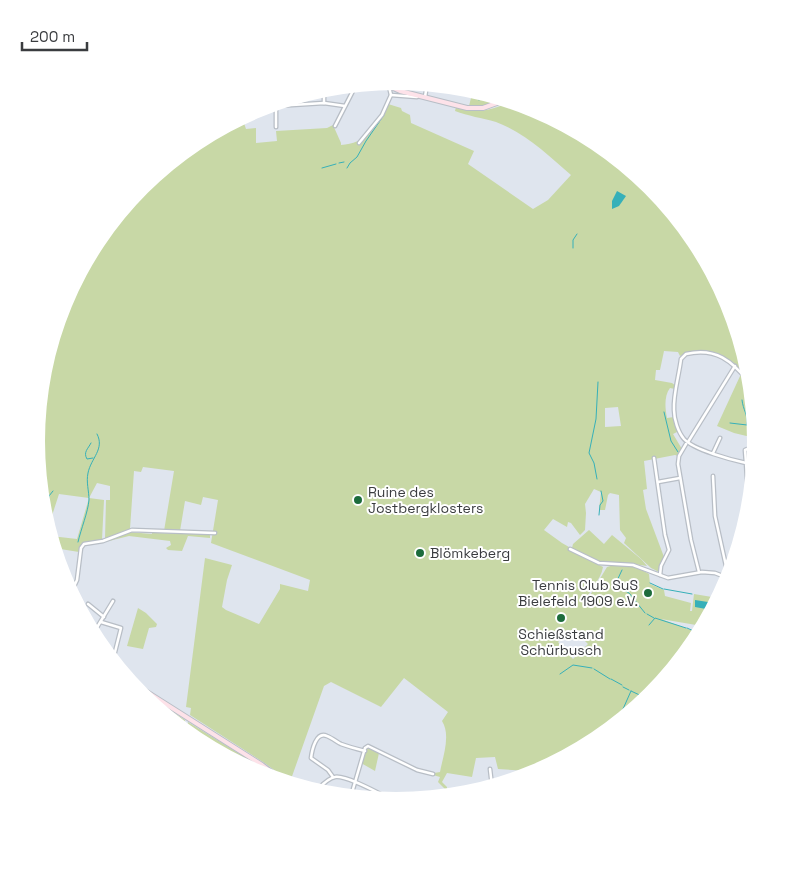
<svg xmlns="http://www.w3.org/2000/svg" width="792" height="882" viewBox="0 0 792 882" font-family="'Space Grotesk',sans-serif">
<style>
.built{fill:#cfd8e6}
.green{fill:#c8d8a6;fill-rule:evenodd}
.water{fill:#36b0b9}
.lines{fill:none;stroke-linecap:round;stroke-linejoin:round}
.stream{stroke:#36b0b9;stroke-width:1}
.minor-casing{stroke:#b8bec6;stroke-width:5}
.secondary-casing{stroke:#b8bec6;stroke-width:6}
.minor{stroke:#fff;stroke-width:2.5}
.secondary{stroke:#fde2e9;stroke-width:4}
.poi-dot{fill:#1d6c3c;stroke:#fff;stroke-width:2}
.labels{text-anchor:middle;stroke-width:4;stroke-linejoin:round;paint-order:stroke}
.poi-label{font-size:14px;fill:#3a3c3f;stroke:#fff;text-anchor:start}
</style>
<rect width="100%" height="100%" fill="#dfe5ee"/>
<path class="built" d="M326 785 347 790 345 796 328 794 324 788Z"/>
<g class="green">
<path d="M473 90 500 98 485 105 469 106Z"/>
<path d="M511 102 534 109 596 142 651 187 695 241 728 304 749 371 750 380C734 360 725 354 699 353 692 353 686 352 680 356L678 352 664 351 660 370H656L655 380 672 383 676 386 675 389 670 388C664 396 665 408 667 418L674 417 679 431 673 434 682 449 678 456 675 455 644 461 647 489 643 490 646 509 664 557 660 564 659 572 651 568 624 543 626 538 620 530 619 495 610 493 608 495 605 510H599L601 492 594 489 585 504 586 513 585 530 580 535 571 523 568 522 567 527 553 519 544 530 562 543 569 547 568 549 603 567C601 581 586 593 583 607L607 567C622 562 636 566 649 574L650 584 664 590 665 596 691 603 690 611H692L694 594 718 598 709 615 704 613 702 626 661 619 699 633 695 641 650 696 596 740 533 773 530 775 529 771 498 769 495 757 476 758 472 777 447 773 442 782 447 787V793L444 796 445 789 438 782 440 777 433 775 434 773 440 772C443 756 451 735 442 721L448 712 404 678 381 707 331 682 324 686 290 782 266 764 190 715 191 708 186 707 205 558 232 565 227 580 222 607 226 610 259 624 280 589V584L308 591 310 580 211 543 218 500 203 497 201 505 185 501 180 531H164L174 471 143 467 141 472 134 471 130 529 105 539 106 500H110V486L97 483 89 498 104 500 102 540 82 543 79 552 54 548 51 536 77 539 89 498 59 494 48 528 43 511 36 441 43 371 64 303 97 241 142 186 196 142 242 117 246 129 256 128V143L277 141 276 131 327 128 333 125 341 143V145C365 144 380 125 388 104L401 108 402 111 410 115 411 123 474 151 468 164 533 209 548 200 571 175C548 155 525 133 496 122 482 118 468 116 455 111L456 107C478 114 490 110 511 102ZM618 407 621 426 605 427V408ZM573 629 588 644 573 659 558 642Z"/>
<path d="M741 374 750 386 744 392 750 402 752 403 755 438 734 433 717 426Z"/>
<path d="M589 530 604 544 612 535 641 559 647 566 627 563 599 562 572 548 573 544Z"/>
<path d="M128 532 152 534V533L210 534V538L188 536 182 551 168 550 166 548 171 545 170 541 129 536 97 544Z"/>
<path d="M138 608 146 613 157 624 156 627 149 628 143 649 127 646Z"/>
<path d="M137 689 185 720 184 730 141 695Z"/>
<path d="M188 722 256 764 252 770 196 740 186 732Z"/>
<path d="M367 749H370L379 753 375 771 361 763Z"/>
</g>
<g class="water">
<path d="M617 191 626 196 619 206 612 209V201Z"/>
<path d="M695 600 708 602 710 606 706 609 695 607Z"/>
</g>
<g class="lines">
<g class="stream">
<path d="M479 92V100"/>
<path d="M339 163 344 162"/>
<path d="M322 168 336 164"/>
<path d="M347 168 350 163 357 157 366 141 384 115"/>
<path d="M573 248V240L577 234"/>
<path d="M742 400C743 410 748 414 747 425"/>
<path d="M664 412 671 441 678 452"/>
<path d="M730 423 747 425 755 432"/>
<path d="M91 443C88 449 83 452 87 459L93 458"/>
<path d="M597 479 594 463 589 453 596 419 598 382"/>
<path d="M599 515 600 505 603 501 601 491"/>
<path d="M46 521 49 496 53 491"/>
<path d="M78 542C81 529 88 512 89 500 89 491 86 482 88 473 91 458 105 449 97 434"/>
<path d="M622 570 615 585 629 593 645 613"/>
<path d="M650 583 663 589"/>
<path d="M664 589 692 594"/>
<path d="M647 614 654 618"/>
<path d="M649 625 655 618 686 628"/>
<path d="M687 628 698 633"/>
<path d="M594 669 610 679"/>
<path d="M560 674 573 665 592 668"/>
<path d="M611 679 622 685"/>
<path d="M623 687 629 690"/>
<path d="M631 691 646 698 656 686"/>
<path d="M603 734 623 709 631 691"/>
<path d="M238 763 243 758"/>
</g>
<defs>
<g id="minor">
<path d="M324 89V103"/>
<path d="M391 95 417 97"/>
<path d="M425 97 427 84"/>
<path d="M276 103V127"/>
<path d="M276 106 324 103 345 106"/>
<path d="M335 126 356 85"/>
<path d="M359 143 382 115 391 95 389 87"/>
<path d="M688 442 735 366"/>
<path d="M686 444 679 456 678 464 691 540 699 572"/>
<path d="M713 453 720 438"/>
<path d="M654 458 665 535 669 550 661 566 660 575"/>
<path d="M746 463 745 450 750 448 755 449"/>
<path d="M713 476 715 516 728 575V578"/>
<path d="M658 482 680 478"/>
<path d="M749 507 746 463C732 460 694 450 684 439 678 432 674 419 674 410 673 394 679 376 681 359L686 354C716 347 732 361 750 383"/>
<path d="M570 549 599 563 633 565 668 578 702 572 715 573 728 578"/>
<path d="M71 593 77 580 81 548 84 544 103 541 132 530 215 533"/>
<path d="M88 604 104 617"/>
<path d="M101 622 121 628 114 656"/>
<path d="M93 634 113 601"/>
<path d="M490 769 492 786"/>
<path d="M333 777 328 770 311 758C312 750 316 731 327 736 332 738 337 742 341 744 349 747 357 749 365 751"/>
<path d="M320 787 326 794"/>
<path d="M316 791C321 786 328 778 335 777 347 775 382 795 394 801"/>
<path d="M351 796 365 748 368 746 417 770 433 774"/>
</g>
<g id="secondary">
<path d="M382 83 400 91 467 108H483L505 100"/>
<path d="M131 682 262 765 283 781"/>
</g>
</defs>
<use href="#minor" class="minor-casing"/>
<use href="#secondary" class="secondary-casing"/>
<use href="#minor" class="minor"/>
<use href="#secondary" class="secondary"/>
</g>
<g class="poi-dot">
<circle cx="358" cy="500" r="5"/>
<circle cx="420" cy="553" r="5"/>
<circle cx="648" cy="593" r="5"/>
<circle cx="561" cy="618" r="5"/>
</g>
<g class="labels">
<g class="poi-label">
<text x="368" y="497">Ruine des<tspan x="368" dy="16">Jostbergklosters</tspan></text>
<text x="430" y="558">Blömkeberg</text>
<text x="638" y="590" text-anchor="end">Tennis Club SuS<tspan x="638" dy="16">Bielefeld 1909 e.V.</tspan></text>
<text x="561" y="639" text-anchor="middle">Schießstand<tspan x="561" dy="16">Schürbusch</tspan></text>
</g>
</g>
<path d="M0 0H792V882H0ZM45 441a351 351 0 1 1 702 0a351 351 0 1 1-702 0Z" fill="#fff" fill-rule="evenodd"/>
<path d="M22 42v8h65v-8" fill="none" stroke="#3a3c3f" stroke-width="2.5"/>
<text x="30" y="42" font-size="15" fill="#3a3c3f" stroke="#ffffff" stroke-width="4" paint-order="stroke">200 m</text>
</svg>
